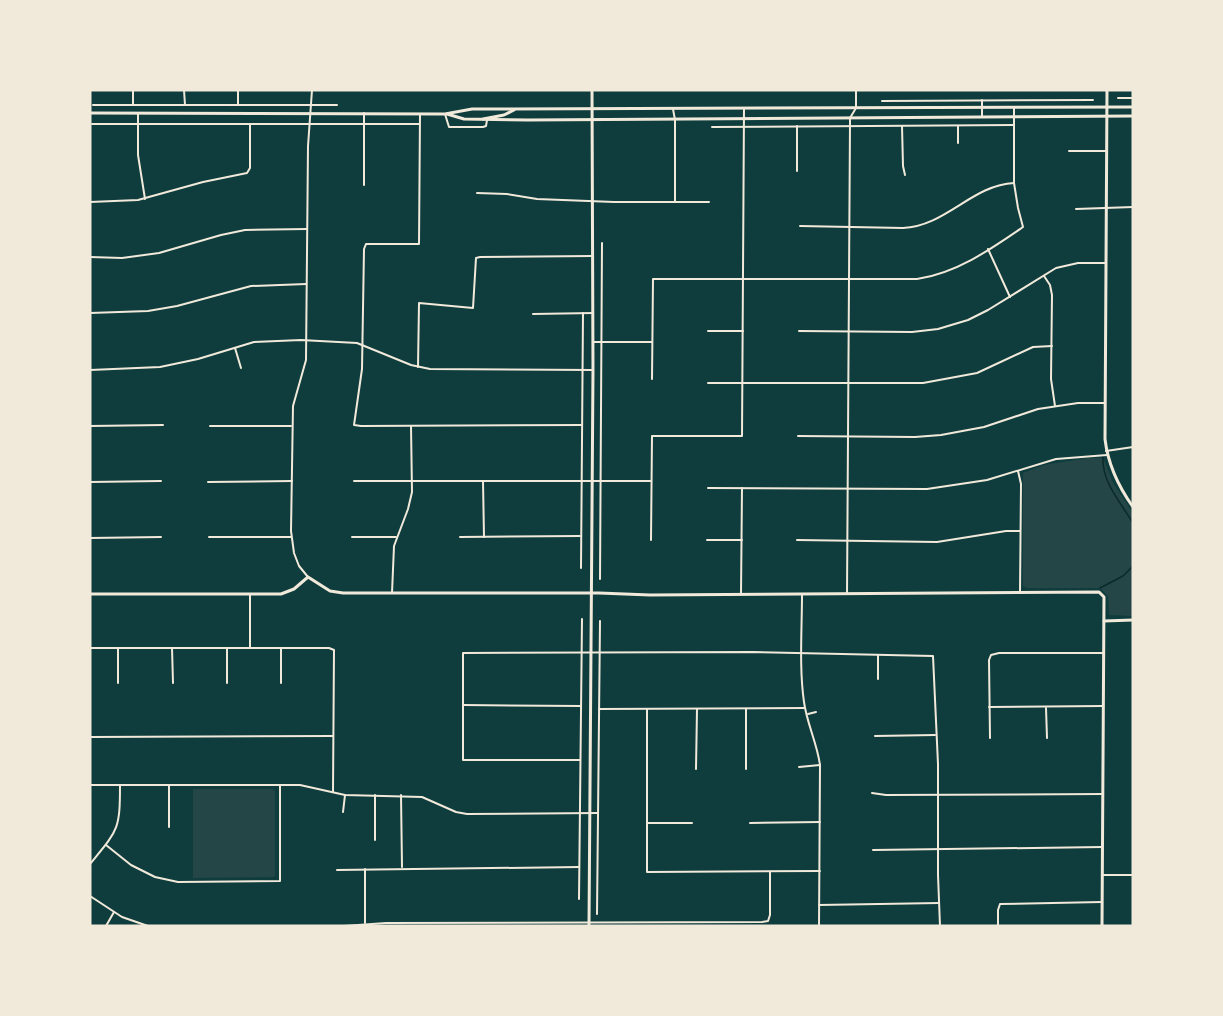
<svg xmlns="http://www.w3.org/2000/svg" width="1223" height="1016" viewBox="0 0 1223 1016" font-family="Quicksand,sans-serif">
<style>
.green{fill:#244646}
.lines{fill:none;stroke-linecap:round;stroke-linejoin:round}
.stream{stroke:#0a2a2b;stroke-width:1.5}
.minor{stroke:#f1e9da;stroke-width:2}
.tertiary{stroke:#f1e9da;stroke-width:3}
.secondary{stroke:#f1e9da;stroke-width:3}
</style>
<rect width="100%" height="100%" fill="#0f3d3e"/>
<g class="green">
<path d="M1088 458H1101L1104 460 1113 483 1133 513V616L1109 615 1108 596 1100 588H1027L1023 586V473L1044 465Z"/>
<path d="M193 789H273L275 791V876L273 877 193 878Z"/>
</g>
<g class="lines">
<g class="stream">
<path d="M1103 455C1101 482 1120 501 1133 523"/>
<path d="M1100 588 1123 576 1133 566"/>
</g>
<g class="minor">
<path d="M184 90 185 105"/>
<path d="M1118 98H1133"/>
<path d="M982 100V117"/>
<path d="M882 101 1093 100"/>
<path d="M93 105H337"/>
<path d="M133 105V90"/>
<path d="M238 105V90"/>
<path d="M673 109 675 120V202"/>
<path d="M138 113V155L145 199"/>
<path d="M420 114 419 244H366L364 249 362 369 354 425 361 426 582 425"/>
<path d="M445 114 449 127H483L486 126 487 120"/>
<path d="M92 124H419"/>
<path d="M902 126 903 166 905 175"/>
<path d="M712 127 1014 125"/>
<path d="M958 143V126"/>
<path d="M1069 151H1107"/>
<path d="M797 171V126"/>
<path d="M364 185V113"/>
<path d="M477 193 507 194 537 199 614 202H709"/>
<path d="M90 202 138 200 203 182 247 173 250 168V124"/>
<path d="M1076 209 1133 207"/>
<path d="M800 226 903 228C946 226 972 185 1014 183"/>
<path d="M988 249 1010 297"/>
<path d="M90 257 122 258 159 253 221 235 245 230 307 229"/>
<path d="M1044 276 1050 285 1052 295 1051 379 1055 406"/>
<path d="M90 313 148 311 177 306 251 286 306 284"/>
<path d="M533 314 593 313"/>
<path d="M708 331H743"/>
<path d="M799 331 912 332 938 329 968 320 988 310 1056 268 1078 263H1106"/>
<path d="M593 342H652"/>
<path d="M235 348 241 368"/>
<path d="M418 367 419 303 473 308 476 258 480 257 592 256"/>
<path d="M90 370 160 367 198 359 254 342 301 340 357 343 411 365 430 369 593 370"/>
<path d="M652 379 653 279H917C957 273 991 249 1023 227L1018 208 1014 183V108"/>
<path d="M708 383H923L977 373 1033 347 1052 346"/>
<path d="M90 426 163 425"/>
<path d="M210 426H291"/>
<path d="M798 436 915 437 941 435 984 427 1038 409 1078 403H1105"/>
<path d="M1106 451 1133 447"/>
<path d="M1018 471 1021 484 1020 592"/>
<path d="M354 481H651"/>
<path d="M483 481 484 537"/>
<path d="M90 482 161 481"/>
<path d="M208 482 292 481"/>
<path d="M708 488 927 489 987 480 1056 459 1107 455"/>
<path d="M209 537H291"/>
<path d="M352 537H396"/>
<path d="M460 537 580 536"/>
<path d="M90 538 161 537"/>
<path d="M651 540 652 436H742L744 108"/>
<path d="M707 540H742"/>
<path d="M797 540 937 542 1006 531H1020"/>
<path d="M581 568 583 313"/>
<path d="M308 577 299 566 294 553 291 531 293 406 306 360 308 146 312 90"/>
<path d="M600 579 602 243"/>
<path d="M392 593 394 546 408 509 412 492 411 426"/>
<path d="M741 594 742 488"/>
<path d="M802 594C802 630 799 667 804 702 807 724 817 743 820 765L819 926"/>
<path d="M847 594 850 123V118L856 108V90"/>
<path d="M90 648H329L334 650 333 792"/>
<path d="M118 648V683"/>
<path d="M172 648 173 683"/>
<path d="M227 648V683"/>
<path d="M250 648V594"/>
<path d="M281 648V683"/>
<path d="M878 679V655"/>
<path d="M464 705 581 706"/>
<path d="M989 707 1103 706"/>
<path d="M1046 708 1047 738"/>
<path d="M599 709 805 708"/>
<path d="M647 709V872L820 871"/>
<path d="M808 714 816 712"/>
<path d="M875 736 935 735"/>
<path d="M90 737 333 736"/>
<path d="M990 738 989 660 991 655 999 653H1103"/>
<path d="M580 760H463V653L753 652 933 656 938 764V875L940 926"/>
<path d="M799 767 820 765"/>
<path d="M696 769 697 709"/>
<path d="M746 769V709"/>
<path d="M90 785H300L345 795 422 797 456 812 467 814 598 813"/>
<path d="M169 785V827"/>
<path d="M872 793 886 795 1103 794"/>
<path d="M375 795V840"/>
<path d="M401 795 402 867"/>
<path d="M343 812 345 795"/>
<path d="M647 823H692"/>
<path d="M750 823 820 822"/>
<path d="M106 845 131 865 155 877 178 882 280 881V785"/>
<path d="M873 850 1102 847"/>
<path d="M90 864C118 830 120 830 120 785"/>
<path d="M365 869V923"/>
<path d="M337 870 579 867"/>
<path d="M1102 875H1133"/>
<path d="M90 896 122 917 148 926"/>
<path d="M579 899 582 619"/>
<path d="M819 905 939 903"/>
<path d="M597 914 600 621"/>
<path d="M106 926 114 912"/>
<path d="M344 926 386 923 762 922 768 921 770 915V872"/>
<path d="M998 926V910L1000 904 1102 902"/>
</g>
<g class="tertiary">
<path d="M1107 90 1105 439C1108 465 1118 486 1133 507"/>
<path d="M90 594H281L294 589 308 577 330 591 343 593H599L650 595 1099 592 1104 597 1102 926"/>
<path d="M1104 621 1133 620"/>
</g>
<g class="secondary">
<path d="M90 113 445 114 472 109 1133 107"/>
<path d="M447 114 464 119 528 120 1133 116"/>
<path d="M483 119 504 115 514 110"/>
<path d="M589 926 593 370 592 90"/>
</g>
</g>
<rect width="1223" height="1016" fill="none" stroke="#f1e9da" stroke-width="183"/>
</svg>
